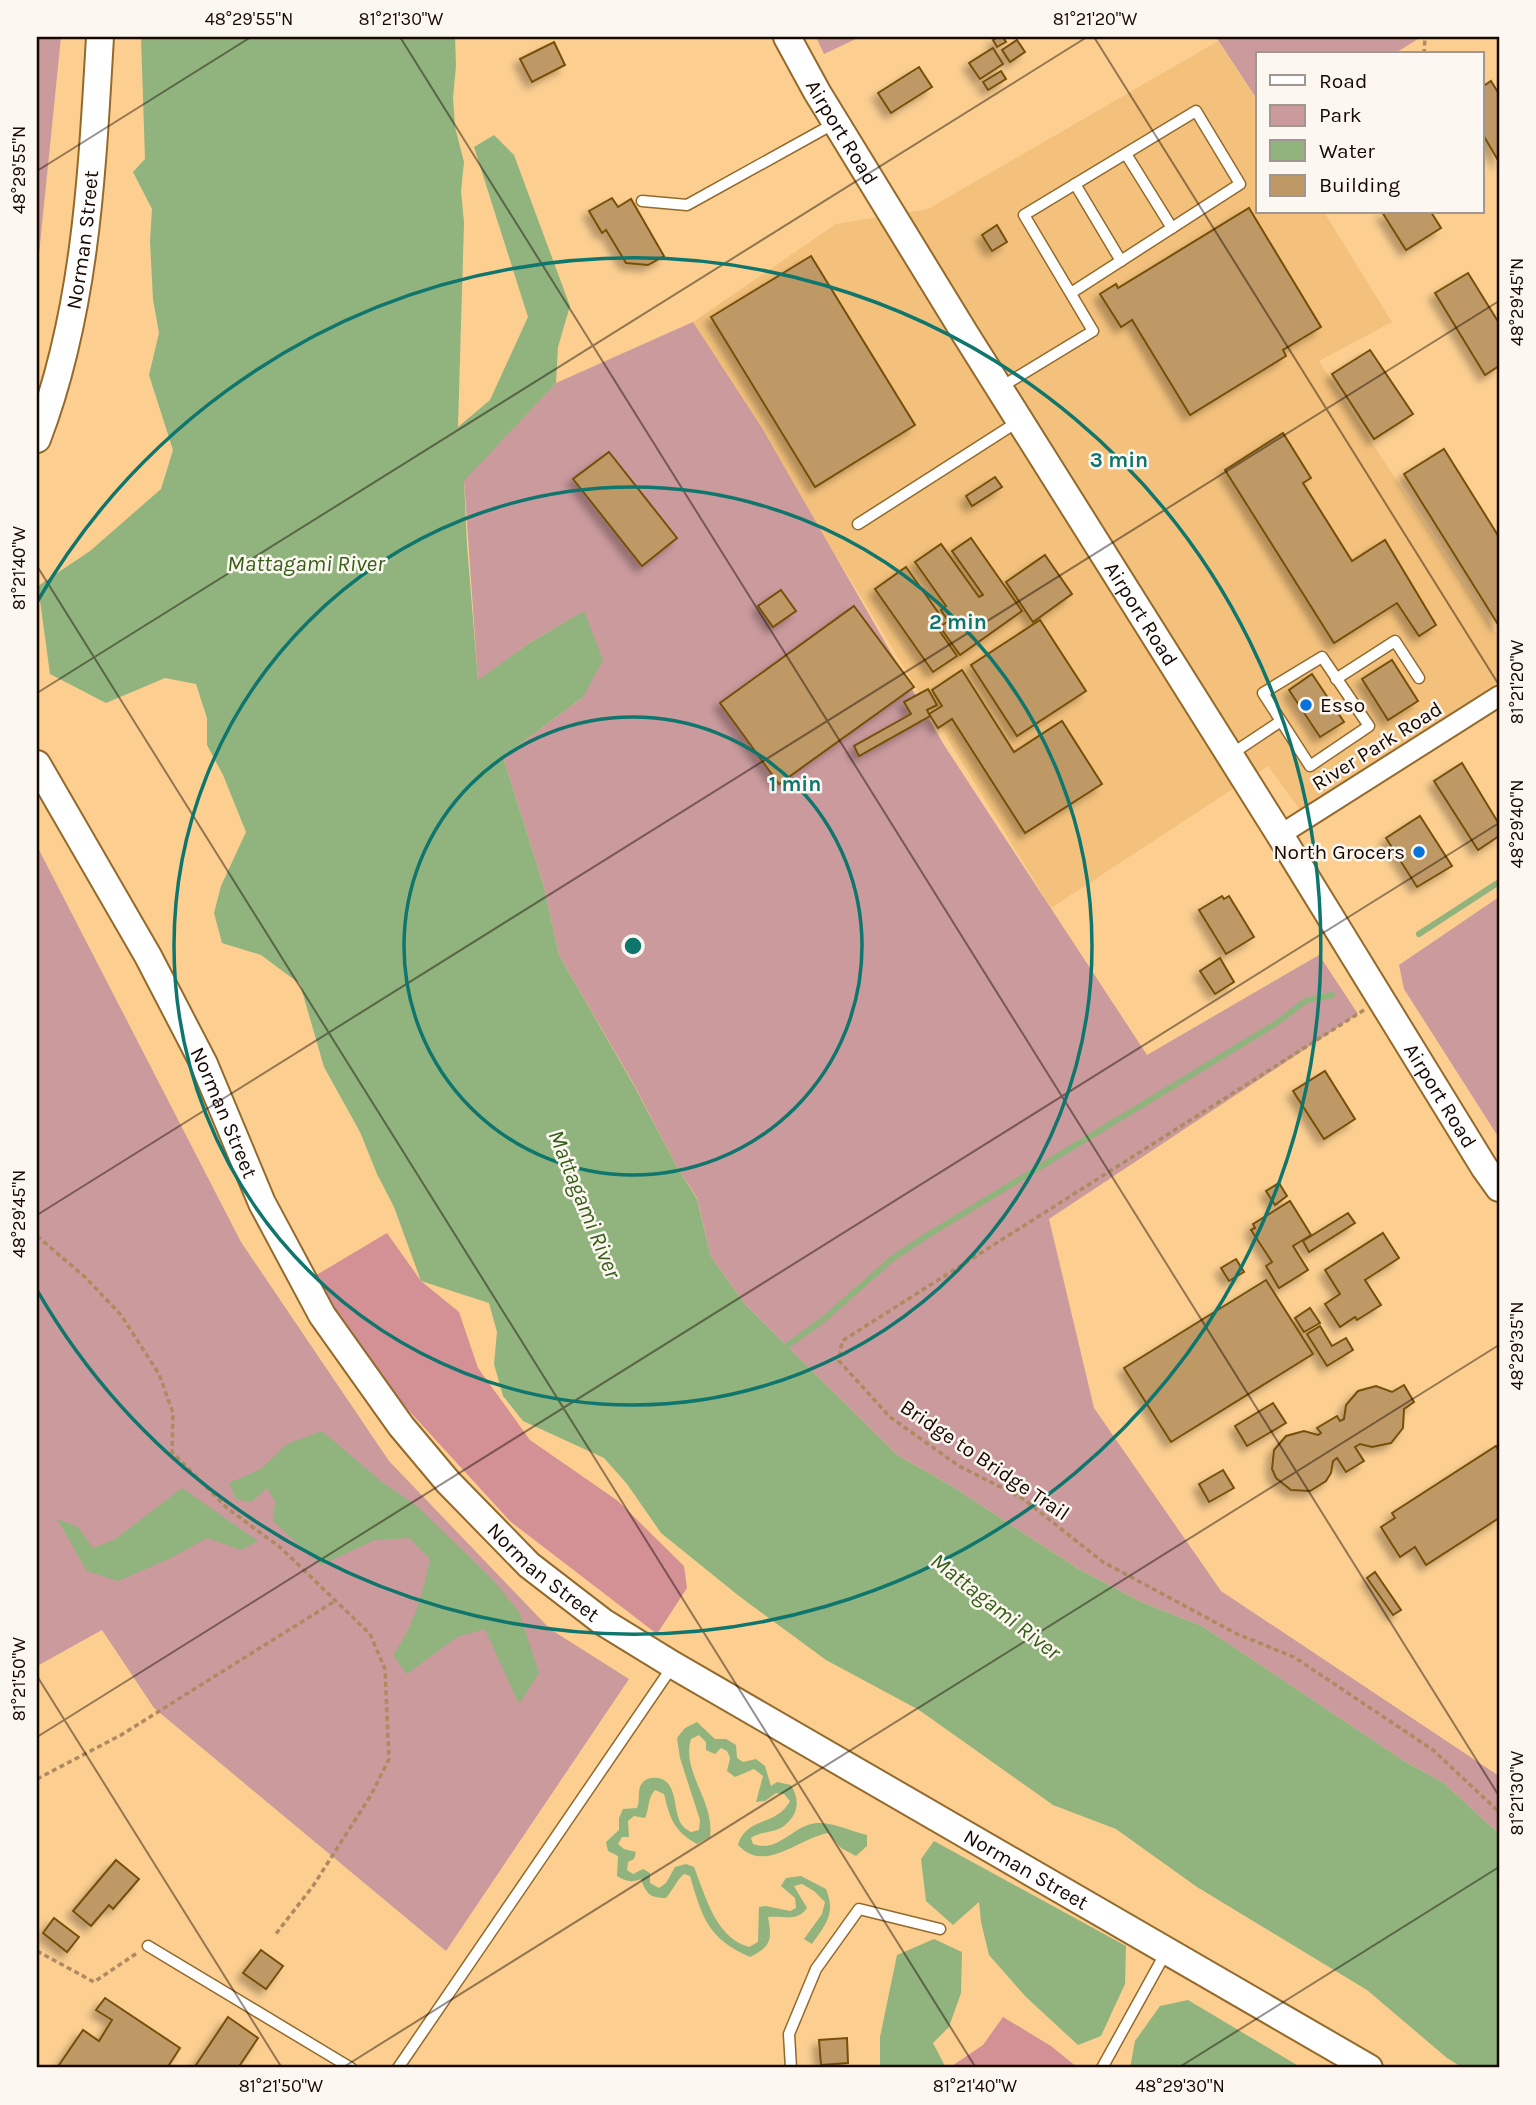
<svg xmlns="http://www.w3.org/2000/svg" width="1536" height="2105" viewBox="0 0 1536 2105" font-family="Karla,sans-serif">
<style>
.built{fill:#f3c17c}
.green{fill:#ca9a9d}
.forest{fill:#d39095}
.water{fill:#91b37e}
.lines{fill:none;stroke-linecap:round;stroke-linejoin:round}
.stream{stroke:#91b37e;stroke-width:6}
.building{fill:#be9965;stroke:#764f08;stroke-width:2;filter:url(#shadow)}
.lane-casing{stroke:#936a2c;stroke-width:13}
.street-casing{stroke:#936a2c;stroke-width:23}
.secondary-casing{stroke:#936a2c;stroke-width:30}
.path{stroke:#ad8a5f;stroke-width:3.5;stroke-dasharray:5 3.5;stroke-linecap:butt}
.lane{stroke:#fff;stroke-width:10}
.street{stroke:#fff;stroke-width:19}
.secondary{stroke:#fff;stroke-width:26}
.ticks{fill:none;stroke:#170800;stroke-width:2;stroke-opacity:0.45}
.ring{fill:none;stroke:#0f766e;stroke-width:3.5}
.poi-dot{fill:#0873db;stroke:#fcf7f1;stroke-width:2.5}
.labels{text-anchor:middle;stroke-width:5;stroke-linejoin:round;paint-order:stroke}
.street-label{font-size:21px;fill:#170800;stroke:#fcf7f1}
.poi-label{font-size:21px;fill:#170800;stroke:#fcf7f1;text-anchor:start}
.water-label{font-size:23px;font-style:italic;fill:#355f16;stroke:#fcf7f1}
.centre{fill:#0f766e;stroke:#fcf7f1;stroke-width:3.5}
.ring-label{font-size:21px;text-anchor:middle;font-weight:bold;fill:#0f766e;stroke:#fcf7f1;stroke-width:5;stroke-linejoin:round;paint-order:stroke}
.neatline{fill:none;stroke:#170800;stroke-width:2.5}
.ticks-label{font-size:18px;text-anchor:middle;fill:#170800}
</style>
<defs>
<filter id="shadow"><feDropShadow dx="-6" dy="6" stdDeviation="3.5" flood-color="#0004"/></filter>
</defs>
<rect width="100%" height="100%" fill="#fccf91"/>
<path class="built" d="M1218 41 1258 102V212H1324L1392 322 1319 361 1499 638V682L1300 810 1268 766 1051 908 693 322 836 224 928 209Z"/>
<g class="green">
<path d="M37 37H61L37 274Z"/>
<path d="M816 37H860L824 54Z"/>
<path d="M1216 37H1421L1394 54H1258V101Z"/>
<path d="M693 322 762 428 944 745 1147 1055 1319 955 1358 1014 1049 1219 1094 1408 1221 1591 1499 1776V1834L1444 1783 1404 1761 1202 1626 1141 1602 1077 1568 950 1485 897 1455 745 1304 711 1257 697 1198 676 1165 633 1083 559 955 544 887 503 757 583 697V612L531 642 478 681 464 480 556 383Z"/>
<path d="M37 846 241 1242 389 1461 550 1629 629 1679 446 1951 154 1708 102 1630 37 1666Z"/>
<path d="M1499 897V1138L1404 989 1399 965Z"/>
</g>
<g class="forest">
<path d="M387 1233 421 1281 459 1312 478 1368 530 1440 618 1501 684 1566 687 1588 657 1634 511 1522 378 1377 313 1277Z"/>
<path d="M1003 2017 1051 2046 1078 2068H949L983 2045Z"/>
</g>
<g class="water">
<path d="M141 37H455L456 65 453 98 455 127 464 162 461 191 464 223 458 427 490 400 528 317 474 147 494 135 514 155 570 306 558 347 556 383 464 481 467 545 478 680 531 642 584 611 603 660 583 697 503 757 544 887 559 955 633 1084 676 1165 697 1199 711 1257 745 1304 897 1455 950 1485 1077 1568 1141 1602 1202 1626 1404 1761 1444 1783 1499 1834V2068H1463L1447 2058 1367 1990 1197 1887 1116 1829 1053 1805 919 1710 826 1660 739 1596 661 1533 627 1484 604 1458 523 1421 503 1396 494 1364 497 1332 489 1303 421 1281 394 1207 377 1174 360 1132 324 1067 300 984 261 955 222 943 214 913 221 886 246 832 223 775 207 745V718L196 684 165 678 106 703 50 674 38 586 90 551 161 489 173 450 149 375 159 333 153 299 150 241 152 209 133 172 145 159Z"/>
<path d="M322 1431 382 1482 417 1506 493 1580 519 1612 539 1673 519 1704 485 1629 457 1637 407 1674 393 1655C414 1625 423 1594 430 1559L409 1538 375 1540 321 1565 273 1521 275 1501 267 1488 251 1502 236 1499 229 1483 261 1469 287 1444Z"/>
<path d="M182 1488 258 1541 241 1550 207 1538 169 1559 118 1581 87 1571 57 1519 78 1527 93 1548 114 1540Z"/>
<path d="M697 1722 715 1739H726L736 1745 737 1758 743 1762 756 1759 765 1766 771 1786 777 1782 791 1785C800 1800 799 1814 784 1826 775 1833 761 1831 751 1838L753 1844C776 1852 788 1832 808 1825 827 1818 848 1831 867 1835V1846L856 1856 841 1848 828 1833C797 1839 765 1874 738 1845 747 1816 776 1827 790 1801L784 1794 776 1793 765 1801 756 1802 763 1776 754 1769 735 1777 727 1771 730 1758 727 1751 721 1748 715 1754 706 1750V1742L699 1735 691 1739C681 1772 715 1801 710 1837L697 1844C674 1831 670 1819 664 1794L655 1790C647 1799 650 1807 645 1818L634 1816 628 1821 629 1837H622L618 1844 624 1849 636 1852 634 1859 628 1862 627 1870 633 1874 643 1869 650 1873V1883L659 1888 666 1883 675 1867 686 1864 694 1867C706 1897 715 1937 749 1947L758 1942 759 1907 766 1906 790 1911 796 1908 795 1898 781 1886 786 1878 801 1876 826 1889C836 1914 826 1924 812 1944L804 1939 822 1914 825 1902 814 1891 802 1884 794 1886 807 1908C796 1923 784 1915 768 1917 772 1939 772 1946 750 1957 708 1939 702 1917 690 1876L684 1874C676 1881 673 1890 666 1898 650 1898 646 1894 641 1879 632 1883 625 1881 617 1876L618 1856 608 1851 606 1842 619 1830V1818L623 1809 637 1808C641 1800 636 1789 643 1782 647 1778 653 1777 658 1778 679 1782 672 1811 682 1825 682 1826 690 1832 691 1832L699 1830 700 1820 680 1758 677 1738 685 1728Z"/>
<path d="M934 1841 1126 1946 1125 1984 1101 2036 1078 2045 1026 1997 989 1955 981 1922 979 1902 953 1925 926 1901 921 1859Z"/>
<path d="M934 1939 962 1952 961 1993 949 2027 933 2043 946 2068H880V2037L897 1955Z"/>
<path d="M1188 2000 1302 2068H1130L1135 2041 1160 2006Z"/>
</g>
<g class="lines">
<g class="stream">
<path d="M1419 934 1499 882"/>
<path d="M780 1351 824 1319 893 1258 928 1235 1278 1022 1305 1001 1332 995"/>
</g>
</g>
<g class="building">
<path d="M998 37H1003L1006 42 997 47 993 40Z"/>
<path d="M1017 40 1025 52 1010 62 1002 50Z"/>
<path d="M554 42 565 65 532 82 520 59Z"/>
<path d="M993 48 1003 64 980 79 969 63Z"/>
<path d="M919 67 932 87 891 113 878 93Z"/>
<path d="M1001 71 1006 79 988 90 983 82Z"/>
<path d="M1491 81 1499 94V162L1482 133V87Z"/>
<path d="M612 198 618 207 631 199 664 256 648 265 626 263 606 230 602 233 589 211Z"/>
<path d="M1249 208 1321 327 1283 350 1286 356 1190 415 1132 320 1121 327 1100 294 1116 284 1118 288Z"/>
<path d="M1382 212H1431L1441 228 1406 250Z"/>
<path d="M997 225 1007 242 992 251 982 235Z"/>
<path d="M811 256 915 425 815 487 711 317Z"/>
<path d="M1468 273 1499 323V366L1485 375 1435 293Z"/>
<path d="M1370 350 1413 414 1374 439 1332 374Z"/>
<path d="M1283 433 1311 478 1303 483 1352 561 1385 540 1436 625 1419 636 1397 603 1334 643 1225 470Z"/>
<path d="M1444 449 1499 537V626L1404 474Z"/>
<path d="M609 452 677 538 642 566 573 479Z"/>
<path d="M995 477 1002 487 972 506 966 496Z"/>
<path d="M971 538 1022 611 960 655 940 627 948 621 941 610 946 606 915 562 941 544 979 597 983 595 952 551Z"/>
<path d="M1045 555 1072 594 1033 622 1006 582Z"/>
<path d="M906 567 940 615 932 620 957 656 933 672 875 589Z"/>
<path d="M781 590 796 611 773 627 758 606Z"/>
<path d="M854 606 914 687 779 784 720 703Z"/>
<path d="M1040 620 1086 691 1017 736 971 665Z"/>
<path d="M1392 660 1418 701 1388 720 1362 679Z"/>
<path d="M962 670 1014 752 1062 721 1102 784 1025 833 952 719 938 728 929 714 942 706 932 690Z"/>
<path d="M1312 674 1344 722 1320 737 1289 690Z"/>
<path d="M928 689 937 705 927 710 930 716 859 756 854 746 911 714 904 702Z"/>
<path d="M1462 763 1499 824V836L1478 850 1434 781Z"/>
<path d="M1420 816 1452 866 1417 887 1386 838Z"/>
<path d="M1222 896 1224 899 1229 896 1254 937 1226 954 1199 910Z"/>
<path d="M1220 958 1234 982 1215 994 1200 971Z"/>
<path d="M1325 1071 1355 1119 1324 1139 1293 1091Z"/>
<path d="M1279 1183 1287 1196 1275 1205 1266 1191Z"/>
<path d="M1290 1201 1311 1235 1293 1246 1308 1270 1279 1288 1266 1266 1272 1262 1251 1230 1255 1228 1253 1224Z"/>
<path d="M1348 1213 1355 1223 1309 1252 1303 1241Z"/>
<path d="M1383 1233 1399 1258 1365 1280 1381 1305 1357 1320 1355 1317 1340 1327 1325 1304 1340 1294 1325 1270Z"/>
<path d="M1236 1259 1244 1272 1229 1281 1221 1268Z"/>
<path d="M1266 1280 1313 1354 1171 1442 1124 1368Z"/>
<path d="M1310 1308 1320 1323 1304 1332 1295 1318Z"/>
<path d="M1320 1326 1332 1346 1346 1338 1353 1350 1327 1366 1307 1334Z"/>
<path d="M1404 1385 1414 1402 1404 1409 1403 1428 1391 1443 1372 1447 1360 1444 1355 1447 1364 1461 1346 1472 1337 1458 1333 1461 1331 1473 1326 1481 1310 1491 1291 1490 1276 1478 1272 1469 1274 1450 1286 1436 1304 1431 1318 1435 1321 1433 1317 1428 1337 1416 1340 1421 1344 1419 1346 1405 1358 1391 1376 1386 1392 1392Z"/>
<path d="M1273 1403 1286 1423 1247 1446 1235 1426Z"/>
<path d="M1496 1446 1499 1451V1518L1426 1565 1415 1547 1400 1557 1381 1527 1395 1518 1392 1513Z"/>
<path d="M1223 1470 1234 1488 1209 1502 1199 1484Z"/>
<path d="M1375 1572 1401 1610 1393 1615 1367 1578Z"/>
<path d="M116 1860 139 1879 113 1909 109 1905 91 1926 73 1911Z"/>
<path d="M54 1918 79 1937 67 1952 43 1933Z"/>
<path d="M261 1950 283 1966 266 1989 243 1973Z"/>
<path d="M105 1998 180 2048 167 2068H57L83 2030 99 2041 112 2020 96 2010Z"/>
<path d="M228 2017 258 2038 238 2068H194Z"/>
<path d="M847 2038 848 2063 821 2065 819 2040Z"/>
</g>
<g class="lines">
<defs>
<g id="lane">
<path d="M1126 154 1172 228"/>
<path d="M1075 184 1121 261"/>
<path d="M642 201 687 205 835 123"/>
<path d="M1001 387 1093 331 1024 215 1196 111 1240 184 1071 293"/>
<path d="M858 524 1019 421"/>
<path d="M1336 679 1395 641 1419 678"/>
<path d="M1230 755 1281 721 1310 766 1369 726 1322 657 1263 693 1281 721"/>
<path d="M148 1946 351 2068"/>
<path d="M398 2068 672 1667"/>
<path d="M791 2068 789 2034 816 1969 859 1909 940 1929"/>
<path d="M1102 2068 1165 1954"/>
</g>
<path id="street" d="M1280 835 1499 696"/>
<g id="secondary">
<path id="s1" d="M787 37 817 92 964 332 1280 835 1484 1167 1499 1188"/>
<path id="s2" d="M37 439C86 311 92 172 100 37"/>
<path id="s3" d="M37 764 148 956 204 1064 262 1203 322 1315 401 1426 448 1482 529 1565 603 1622 673 1665 1369 2068"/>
</g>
</defs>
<use href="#lane" class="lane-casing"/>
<use href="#street" class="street-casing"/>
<use href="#secondary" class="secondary-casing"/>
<g class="path">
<path d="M1424 54 1425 37"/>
<path d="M1364 1010 842 1341 839 1361 890 1417 959 1466 1022 1498 1103 1562 1237 1634 1294 1657 1433 1750 1499 1812"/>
<path d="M37 1236 85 1277 121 1315 159 1374 173 1413 172 1452 227 1508 281 1548 370 1634 385 1669 389 1759 371 1795 313 1886 275 1935"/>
<path d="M37 1779 121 1735 335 1601"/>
<path d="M37 1951 94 1982 137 1953"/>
</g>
<use href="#lane" class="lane"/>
<use href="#street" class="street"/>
<use href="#secondary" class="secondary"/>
</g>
<path class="ticks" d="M400 37 1499 1796M1094 37 1499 685M37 171 251 37M37 566 976 2068M37 693 1087 37M37 1215 1499 301M37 1676 282 2068M37 1737 1499 823M342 2068 1499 1345M1178 2068 1499 1867"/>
<g class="ring">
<circle cx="633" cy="946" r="229"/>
<circle cx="633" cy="946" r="459"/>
<path d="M37 602A688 688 0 1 1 37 1290"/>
</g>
<g class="poi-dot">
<circle cx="1306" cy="705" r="7"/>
<circle cx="1419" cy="852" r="7"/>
</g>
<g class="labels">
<g class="street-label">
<text dy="7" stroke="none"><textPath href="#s1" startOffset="110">Airport Road</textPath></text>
<text dy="7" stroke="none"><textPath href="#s2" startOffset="205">Norman Street</textPath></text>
<text dy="7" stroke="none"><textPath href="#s1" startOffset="677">Airport Road</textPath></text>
<text transform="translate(1377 746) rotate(-32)" y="7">River Park Road</text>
<text dy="7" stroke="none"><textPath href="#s1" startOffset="1244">Airport Road</textPath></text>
<text dy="7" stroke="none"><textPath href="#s3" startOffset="396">Norman Street</textPath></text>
<text transform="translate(985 1460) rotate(34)" y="7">Bridge to Bridge Trail</text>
<text dy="7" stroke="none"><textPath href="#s3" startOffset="962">Norman Street</textPath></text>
<text dy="7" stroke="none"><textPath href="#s3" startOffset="1530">Norman Street</textPath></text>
</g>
<g class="poi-label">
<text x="1320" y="712">Esso</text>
<text x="1405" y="859" text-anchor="end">North Grocers</text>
</g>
<g class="water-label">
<text x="306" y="571">Mattagami River</text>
<text transform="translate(585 1204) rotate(68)" y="8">Mattagami River</text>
<text transform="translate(996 1606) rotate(38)" y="8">Mattagami River</text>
</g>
</g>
<circle cx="633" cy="946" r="10" class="centre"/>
<g class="ring-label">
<text x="1119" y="467">3 min</text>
<text x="958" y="629">2 min</text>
<text x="795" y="791">1 min</text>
</g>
<rect width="1536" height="2105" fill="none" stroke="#fcf7f1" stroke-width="77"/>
<rect x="1256" y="52" width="228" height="161" fill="#fcf7f1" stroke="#a09791" stroke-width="2"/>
<rect x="1270" y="75" width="35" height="10" fill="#ffffff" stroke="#a09791" stroke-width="2"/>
<text x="1319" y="88" font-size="21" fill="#170800">Road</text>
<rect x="1270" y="105" width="35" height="21" fill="#ca9a9d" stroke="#a09791" stroke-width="2"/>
<text x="1319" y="122" font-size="21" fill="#170800">Park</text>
<rect x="1270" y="140" width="35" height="21" fill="#91b37e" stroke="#a09791" stroke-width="2"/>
<text x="1319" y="158" font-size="21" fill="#170800">Water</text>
<rect x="1270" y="175" width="35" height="21" fill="#be9965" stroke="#a09791" stroke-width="2"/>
<text x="1319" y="192" font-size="21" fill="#170800">Building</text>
<rect x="38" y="38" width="1460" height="2028" class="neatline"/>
<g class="ticks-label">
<text x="249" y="25">48°29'55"N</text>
<text x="401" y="25">81°21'30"W</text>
<text x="1095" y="25">81°21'20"W</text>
<text transform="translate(19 170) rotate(-90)" y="6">48°29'55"N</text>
<text transform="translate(1517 302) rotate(-90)" y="6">48°29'45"N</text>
<text transform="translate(19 568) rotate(-90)" y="6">81°21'40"W</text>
<text transform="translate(1517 682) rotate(-90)" y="6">81°21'20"W</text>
<text transform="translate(1517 824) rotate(-90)" y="6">48°29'40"N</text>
<text transform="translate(19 1214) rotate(-90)" y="6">48°29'45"N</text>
<text transform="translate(1517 1346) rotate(-90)" y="6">48°29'35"N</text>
<text transform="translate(19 1679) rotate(-90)" y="6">81°21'50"W</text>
<text transform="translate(1517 1793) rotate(-90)" y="6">81°21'30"W</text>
<text x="281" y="2092">81°21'50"W</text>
<text x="975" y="2092">81°21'40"W</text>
<text x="1180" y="2092">48°29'30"N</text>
</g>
</svg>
